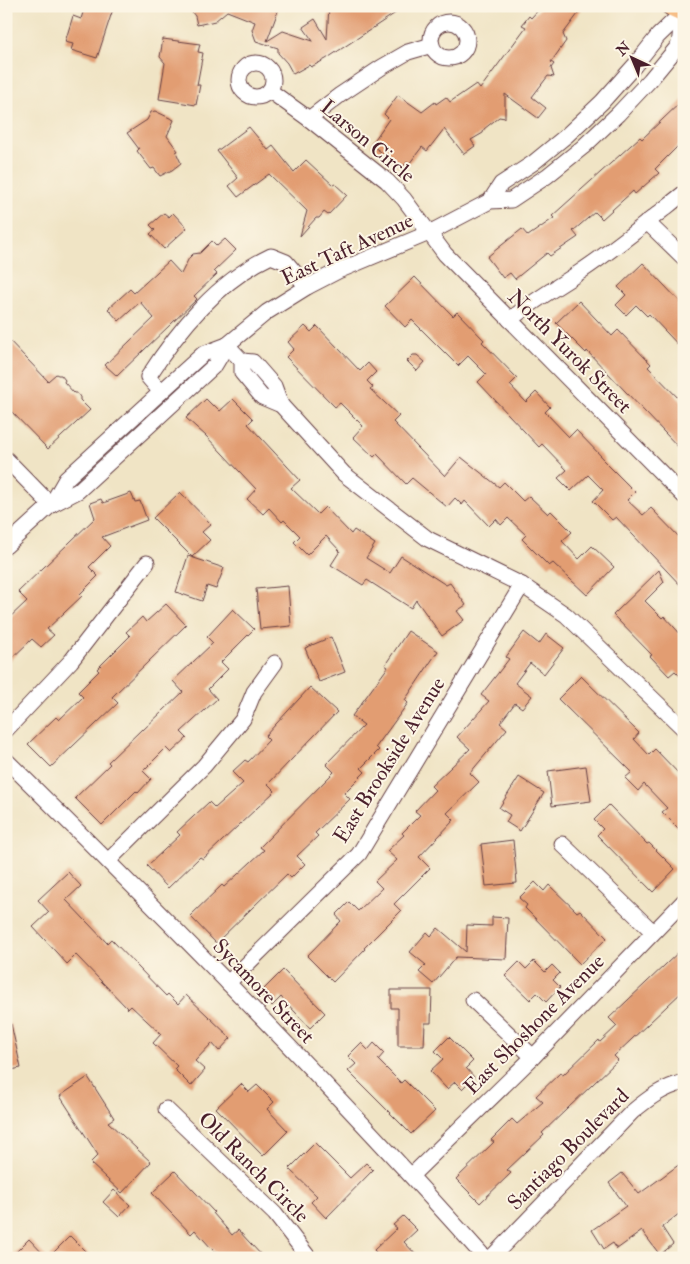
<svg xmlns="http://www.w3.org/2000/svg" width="690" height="1264" viewBox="0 0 690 1264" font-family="'IM FELL Double Pica',serif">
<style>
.building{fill:#e29d72}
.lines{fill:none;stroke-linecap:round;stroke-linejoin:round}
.minor-casing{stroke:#633d42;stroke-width:17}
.major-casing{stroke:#633d42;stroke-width:21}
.minor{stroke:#fff;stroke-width:15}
.major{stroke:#f6be87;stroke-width:19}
.labels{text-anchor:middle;stroke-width:4;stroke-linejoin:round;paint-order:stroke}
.street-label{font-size:21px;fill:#4a1f2b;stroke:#fcf5e5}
</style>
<rect width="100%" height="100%" fill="#fcf5e5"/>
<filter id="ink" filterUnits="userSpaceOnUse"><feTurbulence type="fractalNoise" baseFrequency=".02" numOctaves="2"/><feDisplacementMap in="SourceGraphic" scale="10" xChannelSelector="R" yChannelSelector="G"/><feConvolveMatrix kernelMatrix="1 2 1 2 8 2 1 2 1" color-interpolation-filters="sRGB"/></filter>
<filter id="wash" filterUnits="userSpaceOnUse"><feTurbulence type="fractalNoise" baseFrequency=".0096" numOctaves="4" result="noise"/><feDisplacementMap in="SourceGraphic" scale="20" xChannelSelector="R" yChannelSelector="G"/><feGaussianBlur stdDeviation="1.12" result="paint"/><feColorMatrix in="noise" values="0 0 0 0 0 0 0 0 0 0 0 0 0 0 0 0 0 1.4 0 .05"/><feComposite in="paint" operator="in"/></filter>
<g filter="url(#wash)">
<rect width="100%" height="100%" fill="#f0e4c5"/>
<g id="blocks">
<g class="building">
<path d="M85 6H105L113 9 97 58 71 50 73 44 65 42 73 16 81 19Z"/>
<path d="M187 6H266L278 11 267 41 283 31 313 41 303 27 315 19 327 39 329 6H406L326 59 311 67 309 65 293 74 287 63 278 53V48L256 41 252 30 255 22 227 11 215 21 197 25 195 16Z"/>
<path d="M542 6H584L563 34 566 41 551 62 554 64 551 68 554 77 548 76 532 97 546 108 538 118 505 94V118L499 117 484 129 483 133 471 140 475 146 464 154 444 129 427 151 422 147 409 164 407 162 403 167 371 145 389 119 384 114 398 95 422 112 435 102 436 104 446 97 450 102 476 84 480 89 526 27 522 25 529 16 531 18Z"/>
<path d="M163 39 200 44 198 52 203 53 197 85H200L196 105 159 99 165 63 160 57Z"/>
<path d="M684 99V140L655 169 659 173 635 194 633 191 602 219 595 212 573 231 578 237 550 256 547 253 515 279 510 273 503 278 487 257 522 229 528 236 554 218 552 216 640 137 642 139Z"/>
<path d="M155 111 174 120 167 136 178 151 176 152 181 163 172 170 160 176 154 168 151 169 137 151 139 149 127 133 147 120 151 112Z"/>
<path d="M249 127 268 150 273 146 294 172 306 160 333 185 335 184 347 195 328 215 324 212 319 218H316L300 236 307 211 269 174 238 197 229 186 238 178 217 151Z"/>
<path d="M164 213 169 217 173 213 187 228 164 249 150 234 155 230 150 225Z"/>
<path d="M225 239 236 250 214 271 217 274 194 296 197 299 117 376 105 365 154 318 140 302 119 321 108 309 130 289 134 293 169 261 181 274 189 258 193 254 200 253 212 241 217 246Z"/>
<path d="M643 263 684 306V351L649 314 647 316 636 305 626 315 616 305 626 295 618 287Z"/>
<path d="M415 277 453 316 457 312 484 340 482 342 517 378 510 385 526 402 536 392 550 407 545 412 569 437 576 430 604 459 603 460 635 492 627 500 643 515 651 508 684 542V589L616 517 612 520 593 501 603 490 588 475 571 491 558 478 567 470 542 444 539 447 478 382 486 374 468 356 458 366 412 320 405 327 385 306Z"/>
<path d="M579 301 612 336 618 330 651 364 648 367 684 404V453L587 351 586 353 556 323Z"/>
<path d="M305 326 311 332 317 326 360 371 368 363 376 372 367 381 373 387 370 389 399 416 393 422 445 476 461 457 499 487 504 482 523 501 529 496 548 514 551 511 572 532 562 541 579 559 592 546 614 567 587 595 553 563 549 566 522 539 526 535 508 518 501 525 496 519 489 526 465 501 462 505 455 498 447 507 412 478 406 484 377 454 374 457 353 437 363 426 340 403 335 407 286 357 294 349 288 342Z"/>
<path d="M6 337 48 381 56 374 58 375H61L65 380 64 382 74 393H77L80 397V400L90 410 48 449 6 406Z"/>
<path d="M413 355H417L425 362 417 371 407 361Z"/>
<path d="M206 399 213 406 214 405 220 411 233 399 253 419 248 424 300 480 291 488 318 514 325 507 351 534 354 530 375 544 366 558 390 573 401 556 446 585 450 583 466 605 457 611 464 620 442 636 416 600 411 608 367 580 363 585 331 565 340 551 326 536 307 555 294 542 300 536 284 520 282 522 269 508 263 514 247 499 256 489 206 436 186 418Z"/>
<path d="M180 492 211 524 202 532 210 540 192 557 153 518Z"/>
<path d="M131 493 135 502 140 501 147 520 102 537 110 546 89 567 98 576 80 594 82 596 47 629 54 635 41 647 32 639 6 664V621L27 601 18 592 95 518 90 503 101 499 103 503Z"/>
<path d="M188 556 224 568 216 589 207 586 202 601 176 592Z"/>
<path d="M659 570 664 582 645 601 662 618 664 616 684 638V680L675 671 669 676 650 656 652 655 613 615Z"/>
<path d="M288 586 291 626 260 629 256 589Z"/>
<path d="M166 604 186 625 112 697 118 703 51 767 28 744 56 717 59 720 83 697 78 692 99 671 97 669 130 636 126 632 142 617 146 622Z"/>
<path d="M233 609 254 629 221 662 228 669 208 689 217 699 181 732 187 738 171 753 166 748 143 771 151 779 138 793 136 791 102 825 75 798 110 764 108 762 142 729 143 730 183 692 173 681 213 643 207 637Z"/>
<path d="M408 631 438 651 405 700 408 703 376 747 379 750 361 768 365 772 344 793 350 799 315 833 318 836 297 856 305 864 291 878 287 874 216 943 190 916 222 885 224 887 264 850 260 847 334 772 326 764 364 725 352 716 388 667 385 665Z"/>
<path d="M524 632 539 644 546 634 564 648 544 674 530 663 515 683 532 696 522 708 515 703 500 723 507 729 470 773 479 782 447 813 454 820 419 857 430 868 394 904 401 911 364 948 365 949 333 982 307 956 341 921 336 915 349 902 358 911 382 888 375 881 397 860 387 851 404 835 402 833 420 815 415 811 435 790 431 786 470 749 457 737 489 701 481 695 509 659 506 657Z"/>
<path d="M331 637 345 672 319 682 305 648Z"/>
<path d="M581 676 639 733 634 739 649 755 655 749 684 779V834L662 812 667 808 644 784 638 791 625 778 632 772 558 699Z"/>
<path d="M310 687 337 712 268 784 275 791 203 859 200 857 168 888 147 866 180 835 177 832 209 802 215 808 243 783 232 772 245 760 248 762 269 740 265 736Z"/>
<path d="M586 766 591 801 552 806 548 771Z"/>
<path d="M519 777 544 793 520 831 506 822 510 815 499 808Z"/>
<path d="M609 805 647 844 649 843 675 869 653 892 597 835 603 829 594 820Z"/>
<path d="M513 840 517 883 486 886 481 844Z"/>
<path d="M68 872 81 886 66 900 107 943 111 939 166 996 168 994 178 1004 186 995 231 1038 219 1051 212 1043 195 1061 205 1070 191 1086 174 1069 177 1066 153 1043 161 1034 131 1006 128 1009 76 955 67 964 33 927 49 912 38 900Z"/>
<path d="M535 882 544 891 549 885 577 912 580 910 607 938 580 964 525 908 527 905 519 898Z"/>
<path d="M492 917 508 918 506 959 456 957 433 984 419 972 426 965 410 952 427 932 431 936 438 928 466 952 467 925 492 926Z"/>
<path d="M684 947V990L614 1056 618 1060 542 1133 544 1135 507 1170 511 1173 480 1203 456 1179 494 1142 491 1140 512 1119 517 1124 543 1102 536 1096 560 1073 563 1075 599 1040 600 1042 617 1026 609 1018Z"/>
<path d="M534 961 545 972 552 965 560 973 553 980 560 987 546 1002 537 993 530 1000 505 976 519 962 526 969Z"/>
<path d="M283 970 325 1013 310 1028 281 997 272 1006 260 993Z"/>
<path d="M391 990H432L431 1023H425L424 1046H398V1008H391Z"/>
<path d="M11 1024 21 1068 6 1071V1025Z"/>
<path d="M449 1037 473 1061 466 1068 474 1077 462 1089 455 1082 447 1089 430 1071 443 1059 435 1051Z"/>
<path d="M361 1043 368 1050 374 1043 384 1053 378 1060 401 1083 404 1080 435 1111 411 1134 348 1071 356 1064 348 1056Z"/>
<path d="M88 1077 114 1118 108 1122 151 1162 122 1193 90 1163 98 1155 60 1096Z"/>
<path d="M241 1084 249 1092 257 1085 274 1102 267 1109 288 1131 263 1156 216 1108Z"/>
<path d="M315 1143 350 1178 366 1163 373 1170 326 1218 311 1202 317 1196 289 1169Z"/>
<path d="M684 1161V1210L662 1227 673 1244 660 1255 642 1231 617 1249 613 1243 604 1249 592 1230 626 1206 609 1183 622 1173 639 1194Z"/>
<path d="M175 1171 214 1212 213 1213 232 1235 238 1230 264 1258H220L195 1230 191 1234 152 1193Z"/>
<path d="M114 1190 130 1205 119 1217 103 1202Z"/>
<path d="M403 1216 417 1230 404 1242 419 1258H381L374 1250 397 1228 393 1225Z"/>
<path d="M70 1236 92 1258H48Z"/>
<path d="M29 1239 47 1258H10Z"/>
</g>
</g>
</g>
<g filter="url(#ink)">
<use href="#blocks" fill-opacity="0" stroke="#633d42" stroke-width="1"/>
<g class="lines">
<defs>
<g id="minor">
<circle cx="449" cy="40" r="18"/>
<circle cx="256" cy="80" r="17"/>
<path d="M270 91 309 119 387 181 404 199 445 254 684 496"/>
<path d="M309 119 340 95 382 67 408 52 432 45"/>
<path d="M490 201 501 184 533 163 566 136 602 102 635 65 658 36 684 11"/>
<path d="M647 222 684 258"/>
<path d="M510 320C531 302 556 288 580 272 616 248 650 220 684 193"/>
<path d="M227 345 242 361V373L262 397 281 405 344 474 428 539 522 585 566 615 684 729"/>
<path d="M242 361 253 362 274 386 281 405"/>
<path d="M161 392 148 377C179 329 218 281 271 256L286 262 307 287"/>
<path d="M6 459 51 505"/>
<path d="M51 505 66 479 161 392 203 354 227 345"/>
<path d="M6 546 51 505 78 491 215 365 227 345 267 312 307 287 338 271 429 233 490 201 511 200 547 176 583 147 618 114 650 80 679 45 683 12"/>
<path d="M6 730 71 661 147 563"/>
<path d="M6 760C170 922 332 1086 485 1258"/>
<path d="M562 844 653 932"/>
<path d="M108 861 204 766 243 719 254 692 275 663"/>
<path d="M228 983 359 854 522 585"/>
<path d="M473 1000 533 1057"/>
<path d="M166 1109 275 1214 309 1258"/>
<path d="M412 1175 533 1057 684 901"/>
<path d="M491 1258 632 1112C649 1098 662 1088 684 1082"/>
</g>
<path id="major" d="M671 6 684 12"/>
</defs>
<use href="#minor" class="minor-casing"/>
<use href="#major" class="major-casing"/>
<use href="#minor" class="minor"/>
<use href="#major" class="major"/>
</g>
</g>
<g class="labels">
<g class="street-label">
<text transform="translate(368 141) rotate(40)" y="7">Larson Circle</text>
<text transform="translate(347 249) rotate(-25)" y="7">East Taft Avenue</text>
<text transform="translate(570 351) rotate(45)" y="7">North Yurok Street</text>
<text transform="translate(389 760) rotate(-58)" y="7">East Brookside Avenue</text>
<text transform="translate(264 991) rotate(46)" y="7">Sycamore Street</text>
<text transform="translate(534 1024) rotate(-45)" y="7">East Shoshone Avenue</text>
<text transform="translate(568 1149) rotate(-45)" y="7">Santiago Boulevard</text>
<text transform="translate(254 1167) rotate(45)" y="7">Old Ranch Circle</text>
</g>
</g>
<rect width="690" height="1264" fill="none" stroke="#fcf5e5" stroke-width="25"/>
<g transform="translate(632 58) rotate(316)" stroke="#fcf5e5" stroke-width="4" paint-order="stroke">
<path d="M0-4L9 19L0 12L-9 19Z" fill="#4a1f2b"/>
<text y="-8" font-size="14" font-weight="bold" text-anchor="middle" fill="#4a1f2b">N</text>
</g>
</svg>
